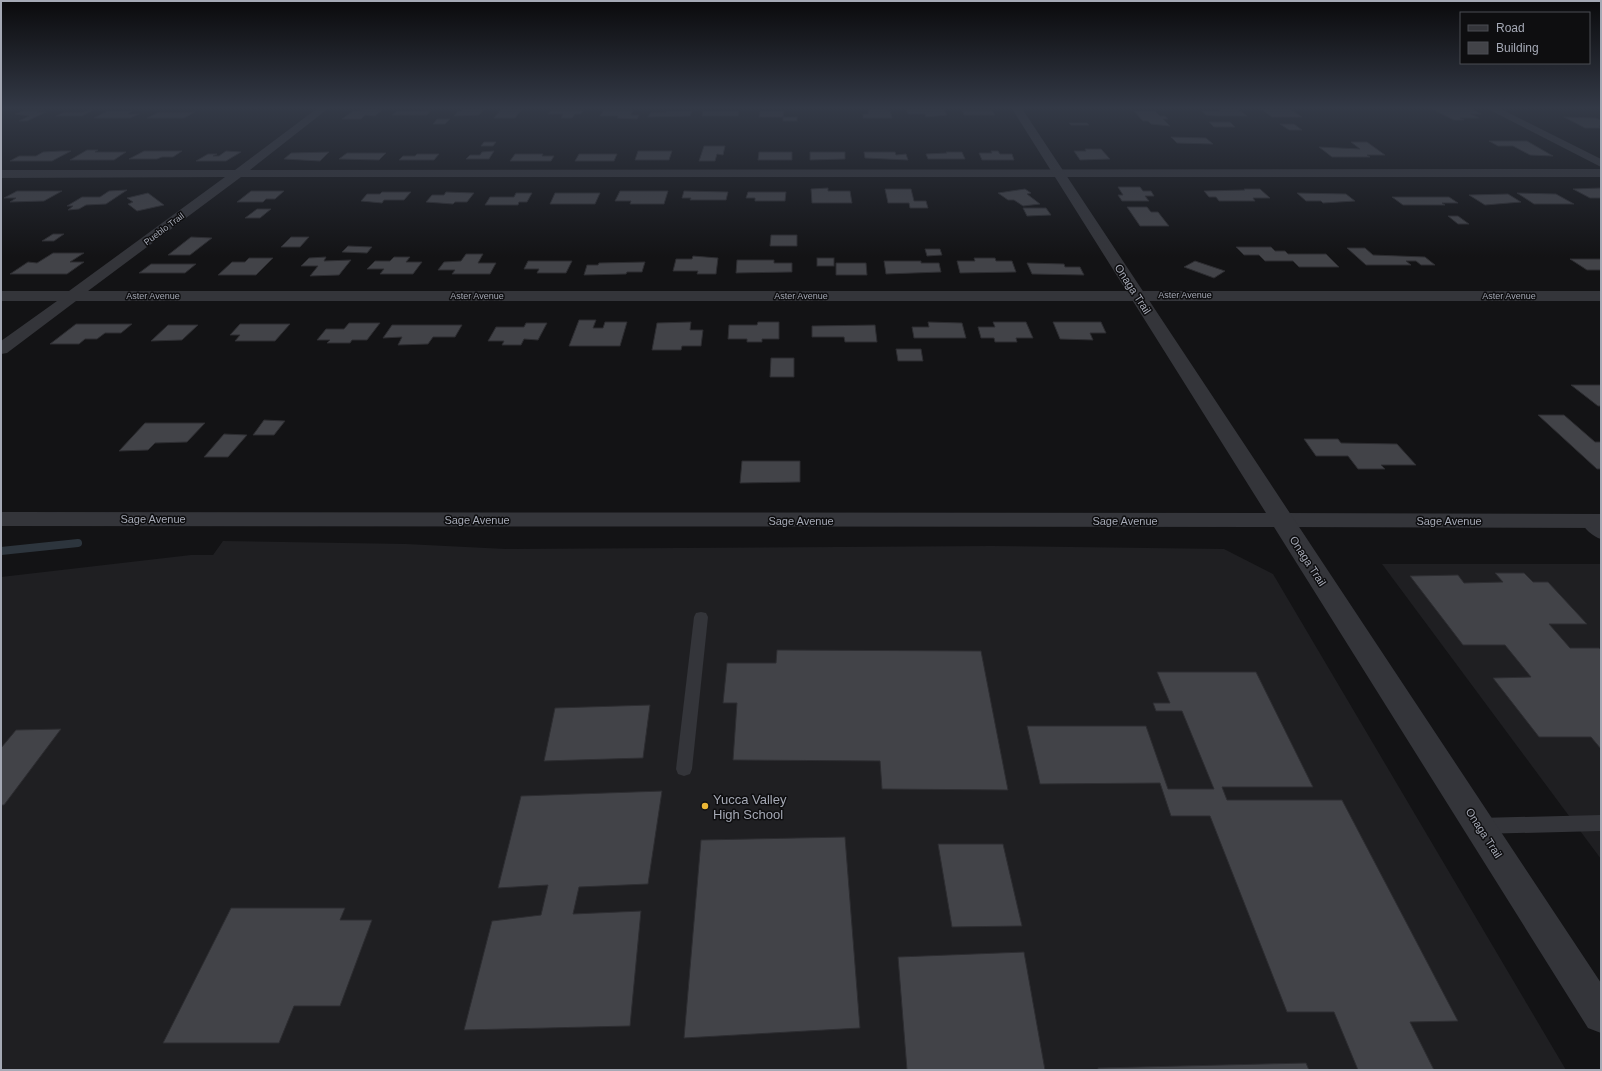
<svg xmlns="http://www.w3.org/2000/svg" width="1602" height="1071" viewBox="0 0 1602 1071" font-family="Helvetica,sans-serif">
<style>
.built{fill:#1f1f22}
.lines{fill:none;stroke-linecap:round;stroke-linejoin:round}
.stream{stroke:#2d353d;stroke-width:8}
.building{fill:#424348;stroke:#2d2d31}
.service{fill:#34353a;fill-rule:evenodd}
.minor{fill:#34353a;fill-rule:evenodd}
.tertiary{fill:#34353a;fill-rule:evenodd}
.poi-dot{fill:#ebb635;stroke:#0e0e10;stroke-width:1.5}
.labels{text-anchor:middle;stroke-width:3;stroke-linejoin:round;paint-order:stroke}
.far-street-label{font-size:9px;fill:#a5a9b5;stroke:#0e0e10}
.street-label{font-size:11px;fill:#a5a9b5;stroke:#0e0e10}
.near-poi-label{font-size:13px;fill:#a5a9b5;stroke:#0e0e10;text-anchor:start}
</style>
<rect width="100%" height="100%" fill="#131315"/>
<g class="built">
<path d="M223 541 406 544 506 549 991 546 1224 549 1273 574 1566 1070H1V577L191 555H213Z"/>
<path d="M1382 564H1601V859Z"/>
</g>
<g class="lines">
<path class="stream" d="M1 551 78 543"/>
</g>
<g class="building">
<path d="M1469 107 1481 114H1471L1479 118H1460L1464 120H1454L1430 108Z"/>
<path d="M369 109 382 110 375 116 365 115 361 119H342L353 111Z"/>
<path d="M466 109H484L479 115 454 116 458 111Z"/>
<path d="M501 109H522L515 118H494Z"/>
<path d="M875 109 890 110 892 118H863V114H868V110Z"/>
<path d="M906 109H944L947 115 926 117 925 114H908Z"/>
<path d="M1218 109H1238L1247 116H1216L1206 115 1202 111H1219Z"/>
<path d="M1261 109H1290L1302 117H1272Z"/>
<path d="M25 110H43L37 112H46L27 121H19L29 116 15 114Z"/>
<path d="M88 110H93L82 116H56L64 112H84Z"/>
<path d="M431 110 427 115H392L397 111Z"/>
<path d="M551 110H583L581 114H575L572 118H561L563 114H548Z"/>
<path d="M604 110H633L631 115H639L637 119 617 118 618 116H600Z"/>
<path d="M962 110H992L995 115H964Z"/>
<path d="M107 111H132L128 114H139L130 118H94Z"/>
<path d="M667 111H692L690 116 648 117 651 112H666Z"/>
<path d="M703 111H739L738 116H702Z"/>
<path d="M760 111H784L783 117H759Z"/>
<path d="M1134 111H1155L1160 116H1165L1168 119H1163L1170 126 1151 124 1148 121H1143Z"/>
<path d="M159 112H195L184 118H147Z"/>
<rect x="783" y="117" width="14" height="4"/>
<path d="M1564 117 1596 118 1601 120V126H1599L1601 128H1585Z"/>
<path d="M437 119H450L445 124H433Z"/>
<path d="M1209 122H1230L1235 127H1214Z"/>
<path d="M1069 123H1087L1089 125H1071Z"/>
<path d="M1280 124H1294L1302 130H1289Z"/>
<path d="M1171 137 1206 138 1213 144 1177 143Z"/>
<path d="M1489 141H1527L1553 156 1530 155 1513 146H1498Z"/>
<path d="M484 142H496L493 146H481Z"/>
<path d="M1351 142H1367L1385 155H1367L1370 157H1332L1319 147 1360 149Z"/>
<path d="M704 146H725L723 155 717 154 715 161H699Z"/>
<path d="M1085 149H1101L1110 159 1080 160 1074 151H1086Z"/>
<path d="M87 150H98L95 152H126L114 160H70Z"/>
<path d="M61 151H71L52 161H10L19 156H36L43 152Z"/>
<path d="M144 151H182L173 157H162L157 159H129Z"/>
<path d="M226 151 241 152 226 161H196L208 154H217L213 156H219Z"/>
<path d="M494 151 489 159H466L470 155H480L482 152Z"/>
<path d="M638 151H672L669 160H635Z"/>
<path d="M991 151H998L1000 154H1012L1014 160H982L979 153H992Z"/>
<path d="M329 152 320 161 284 159 291 153Z"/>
<path d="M759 152H792V160H758Z"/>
<path d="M810 152H845V159L810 160Z"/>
<path d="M864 152H895L896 155 906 154 908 160 865 158Z"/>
<path d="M946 152H962L965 159H928L926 154 947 153Z"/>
<path d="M347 153H386L379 160 339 159Z"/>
<path d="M417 154H439L434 160H399L403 156H415Z"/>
<path d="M515 154H543L542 156H554L551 161H510Z"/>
<path d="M579 154H617L614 161H575Z"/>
<path d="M1118 187H1140L1143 191H1151L1154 196H1145L1149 201H1122L1118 195H1123Z"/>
<path d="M828 188V191H850L852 203H812L811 189Z"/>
<path d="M1601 188V198H1590L1573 189Z"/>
<path d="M885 189H911L914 201H926L928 208H910L909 203H888Z"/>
<path d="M1025 189 1031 193 1027 194 1040 204 1023 206 1014 200H1008L998 193Z"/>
<path d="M1244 189H1260L1270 198H1253L1255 201H1219L1216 197H1209L1204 191 1245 190Z"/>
<path d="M127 190 106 204 86 205 79 209 68 210 73 206H67L82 197H100L109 191Z"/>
<path d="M17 191H62L44 201 10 202 16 198H4Z"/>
<path d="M251 191H284L275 199H266L263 202H237Z"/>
<path d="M620 191H668L664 204H630L631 201H615Z"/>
<path d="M684 191 728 192 726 200H690L691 198H682Z"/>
<path d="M382 192H411L404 200H384L382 203 361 201 367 194H380Z"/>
<path d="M446 192 474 193 467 202H455L453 204 426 202 432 195H444Z"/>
<path d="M748 192H786L785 201H755V198H746Z"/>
<path d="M148 193 164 205 137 211 128 204 133 202 127 198Z"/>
<path d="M516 193H532L527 202H519L518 205H485L490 197H514Z"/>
<path d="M555 193H600L595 204H550Z"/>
<path d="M1297 193 1346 194 1355 201 1323 203 1321 201H1306Z"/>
<path d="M1517 193 1556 194 1574 204H1534Z"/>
<path d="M1508 194 1521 202 1485 205 1469 195Z"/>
<path d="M1392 197H1449L1458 203H1442L1445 205H1403Z"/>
<path d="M1127 207H1147L1151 212H1158L1169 226H1140Z"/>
<path d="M1023 208H1046L1051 215 1027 216Z"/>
<path d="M257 209H271L260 218H245Z"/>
<path d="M1448 216H1458L1469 224H1458Z"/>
<path d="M53 234H64L54 241H42Z"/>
<path d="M771 235H797V246H770Z"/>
<path d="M191 237 212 238 190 255H168Z"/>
<path d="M291 237H309L300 247H281Z"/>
<path d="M348 246 372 247 367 253 342 252Z"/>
<path d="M1236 247H1271L1275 251H1285L1288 254H1326L1339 267H1299L1293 261H1265L1259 255H1244Z"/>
<path d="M1347 248H1365L1373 255 1425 257 1435 265H1421L1416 261H1406L1411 265H1366Z"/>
<path d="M925 249H940L942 255 927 256Z"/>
<path d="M53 253H84L70 262H84L67 274H10L28 262 37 263Z"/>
<path d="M466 254H483L478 263H496L490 274H452L455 270H438L444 262 461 261Z"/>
<path d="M693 256 718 258 716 274H697L698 271H673L676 259H692Z"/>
<path d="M326 257 324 261 351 260 339 275 310 276 318 266H301L309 258Z"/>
<path d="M394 257H410L406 262H422L413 274H380L384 269H367L375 261H390Z"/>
<path d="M249 258H273L256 275H218L232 262H245Z"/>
<rect x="817" y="258" width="17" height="8"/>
<path d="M974 258H995L996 261H1012L1016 272 960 273 957 261H975Z"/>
<path d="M1570 259H1601V270H1587Z"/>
<path d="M737 260H774V263H792V272L736 273Z"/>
<path d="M528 261H572L566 273H537L539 269H524Z"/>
<path d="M884 261H921V263H939L941 272 886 274Z"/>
<path d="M1195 261 1225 271 1214 278 1184 267Z"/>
<path d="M645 262 642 272H627L626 274 584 275 587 265H598L599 263Z"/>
<path d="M836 263H866L867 275H836Z"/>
<path d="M1027 263 1064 264 1065 267H1080L1084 275 1032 274Z"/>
<path d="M151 264H196L185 273H139Z"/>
<path d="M579 320H596L593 328H603L605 322H627L620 346H569Z"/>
<path d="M691 322 690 330H703L701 346H682L681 350H652L657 323Z"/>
<path d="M758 322H779V339H762V342H747V339H728L729 325H757Z"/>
<path d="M928 322 962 323 966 338H914L912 327H929Z"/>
<path d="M993 322H1026L1033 338H1016L1017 342H995L994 338H981L978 327H995Z"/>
<path d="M1053 322H1101L1106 333H1090L1093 340 1060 339Z"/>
<path d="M349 323H380L367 340H352L350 343H327L330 340H317L326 329H344Z"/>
<path d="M526 323H547L538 340 524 339 521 345H502L504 341H488L496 327H524Z"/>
<path d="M76 324H132L121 333H105L97 339H85L79 344H50Z"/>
<path d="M240 324H290L275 341H235L240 335H230Z"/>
<path d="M168 325H198L182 340 151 341Z"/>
<path d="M392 325H462L455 337H433L428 344 398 345 402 337 383 338Z"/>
<path d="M875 325 877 342H845L844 337H812V326Z"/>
<path d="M896 349H921L923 361H898Z"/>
<path d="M771 358H794V377H770Z"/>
<path d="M1571 385H1601V406H1598Z"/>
<path d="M1538 415H1564L1595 442H1601V469H1597Z"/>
<path d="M264 420 285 421 274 435H253Z"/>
<path d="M145 423H205L187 442 155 443 148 450 119 451Z"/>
<path d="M224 434 247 435 228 457H204Z"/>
<path d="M1304 439H1338L1341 443 1397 444 1416 465H1381L1385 469H1358L1348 456H1316Z"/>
<path d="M742 461H800V482L740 483Z"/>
<path d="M1495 573H1524L1533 582H1548L1587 624H1549L1570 648H1599L1601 650V749L1591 737H1539L1493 678 1531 677 1505 645H1463L1410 576 1458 575 1464 583 1503 582Z"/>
<path d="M777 650 981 651 1008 790 882 789 880 761 733 760 737 703H723L727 663H776Z"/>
<path d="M1157 672H1256L1313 787H1222L1227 800H1342L1458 1021 1410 1022 1434 1070H1358L1334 1012H1287L1210 816H1171L1160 783 1040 784 1027 726H1146L1168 789H1214L1182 711H1156L1153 703H1170Z"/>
<path d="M650 705 643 758 544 761 555 708Z"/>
<path d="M61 729 4 805H1V748L16 730Z"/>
<path d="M662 791 648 884 579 887 573 914 641 911 630 1026 464 1030 492 921 541 915 548 885 498 888 521 796Z"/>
<path d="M845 837 860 1028 684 1038 701 840Z"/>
<path d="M938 844H1003L1022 926 952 927Z"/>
<path d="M231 908H345L340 920H372L340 1006H294L279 1043H163Z"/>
<path d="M1024 952 1045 1070H907L898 957Z"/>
<path d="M1306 1063 1309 1070H1098V1068Z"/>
</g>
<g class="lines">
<g class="service">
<path d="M1586 517 1591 518 1601 528V539C1593 537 1584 528 1580 521L1581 518Z"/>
<path d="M701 612 706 613 708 617 692 769 690 774 684 776 678 774 676 769 694 617 696 613Z"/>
<path d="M1601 815V831L1479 834 1473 832 1470 826 1473 820 1479 818Z"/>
</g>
<g class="minor">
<path d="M319 107H330L250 170 1601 169V177H241L88 291H1601V301H76L7 353 1 354V341L57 301H1V291H69L225 177 1 178V170H235Z"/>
<path d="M1484 107H1497L1601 159V167Z"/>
<path d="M1282 513 1601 514V528L1282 527 1274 525 1271 520 1274 515Z"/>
</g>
<path class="tertiary" d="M1011 107H1021L1601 983V1033L1588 1028 1274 527 1 526V512L1266 513Z"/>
</g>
<linearGradient id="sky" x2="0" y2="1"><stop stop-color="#0a0a0c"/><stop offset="0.42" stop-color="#333946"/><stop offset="1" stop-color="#333946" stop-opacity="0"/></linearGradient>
<rect width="1602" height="257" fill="url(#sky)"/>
<circle class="poi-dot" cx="705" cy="806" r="4"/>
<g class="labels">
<g class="far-street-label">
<text transform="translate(164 229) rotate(-37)" y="3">Pueblo Trail</text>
<text x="1185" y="298">Aster Avenue</text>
<text x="153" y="299">Aster Avenue</text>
<text x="477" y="299">Aster Avenue</text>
<text x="801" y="299">Aster Avenue</text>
<text x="1509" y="299">Aster Avenue</text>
</g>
<g class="street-label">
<text transform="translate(1133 289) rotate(57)" y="4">Onaga Trail</text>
<text x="153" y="523">Sage Avenue</text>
<text x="477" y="524">Sage Avenue</text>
<text x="801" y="525">Sage Avenue</text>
<text x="1125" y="525">Sage Avenue</text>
<text x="1449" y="525">Sage Avenue</text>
<text transform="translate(1308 561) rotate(57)" y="4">Onaga Trail</text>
<text transform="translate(1484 833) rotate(57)" y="4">Onaga Trail</text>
</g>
<g class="near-poi-label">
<text x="713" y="804">Yucca Valley<tspan x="713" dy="15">High School</tspan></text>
</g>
</g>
<rect width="1602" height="1071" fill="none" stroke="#a5a9b5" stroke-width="4"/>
<rect x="1460" y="12" width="130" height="52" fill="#0e0e10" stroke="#4a4c52"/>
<rect x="1468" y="25" width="20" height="6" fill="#34353a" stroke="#4a4c52"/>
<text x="1496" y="32" font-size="12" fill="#a5a9b5">Road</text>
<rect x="1468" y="42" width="20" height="12" fill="#424348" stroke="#4a4c52"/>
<text x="1496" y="52" font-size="12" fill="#a5a9b5">Building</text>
</svg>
